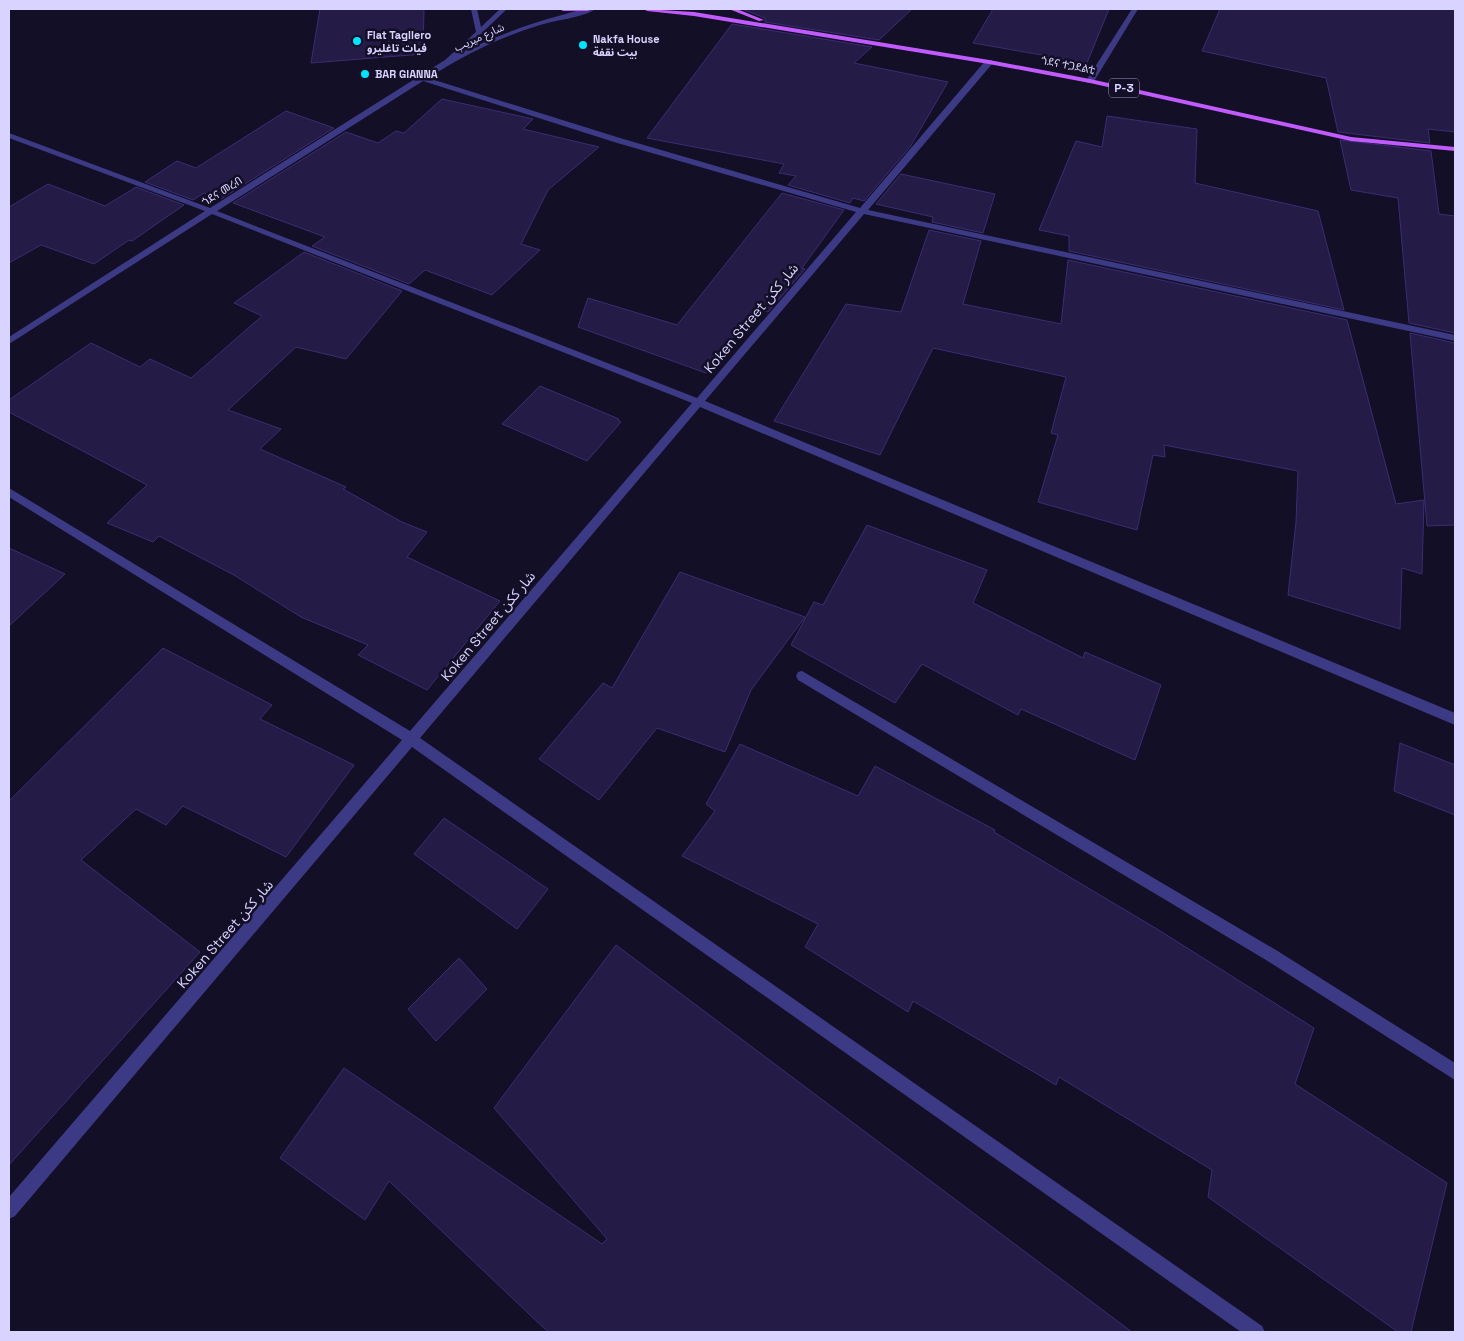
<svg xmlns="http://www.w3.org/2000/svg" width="1464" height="1341" viewBox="0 0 1464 1341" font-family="'Space Grotesk','Noto Sans Arabic','Noto Sans Ethiopic',sans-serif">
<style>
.building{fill:#241b47;stroke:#3b2d73}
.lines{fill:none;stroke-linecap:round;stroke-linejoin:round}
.minor{fill:#3d3a85;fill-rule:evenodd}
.major{fill:#c25bff;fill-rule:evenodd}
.poi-dot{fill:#00e5ff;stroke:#130f26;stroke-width:2}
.labels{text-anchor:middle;stroke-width:5;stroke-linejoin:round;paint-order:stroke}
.far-poi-label{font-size:11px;font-weight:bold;fill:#d9d4ff;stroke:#130f26;text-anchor:start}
.far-street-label{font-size:11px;fill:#d9d4ff;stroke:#130f26}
.shield{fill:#130f26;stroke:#9e99be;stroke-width:1}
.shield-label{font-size:12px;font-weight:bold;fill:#d9d4ff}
.street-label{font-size:14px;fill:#d9d4ff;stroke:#130f26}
</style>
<rect width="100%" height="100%" fill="#130f26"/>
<g class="building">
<path d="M320 9H424L423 54 311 63Z"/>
<path d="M742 9H912L879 40 765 22V18Z"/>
<path d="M993 9H1109L1087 63 973 43Z"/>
<path d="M1220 9H1455V132L1428 129 1430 143 1338 132 1326 78 1202 51Z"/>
<path d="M732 24 872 47 854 63 948 82 910 147 864 201 853 198 850 203 788 185 796 176 779 173 784 164 647 138Z"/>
<path d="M442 99 533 119 523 129 599 147 548 190 521 244 540 250 492 295 425 270 409 284 312 246 325 237 233 203 346 132 378 143 396 131 404 133Z"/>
<path d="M286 111 334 128 221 199 204 193 193 200 145 182 177 161 196 168Z"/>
<path d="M1107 116 1197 129 1195 183 1318 211 1344 310 1069 251V236L1039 230 1076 141 1102 147Z"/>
<path d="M1340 140 1431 151 1439 214 1455 216V333L1409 323 1398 198 1351 190Z"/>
<path d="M901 174 995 194 983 233 932 222 933 217 876 204Z"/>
<path d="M48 184 105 206 136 187 184 205 132 241 129 240 94 264 41 245 9 263V207Z"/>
<path d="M782 193 844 210 802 268 805 269 768 312 755 308 706 373 578 327 588 298 677 325Z"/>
<path d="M929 230 981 241 963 304 1061 324 1068 260 1347 320 1396 504 1424 500 1422 574 1402 568 1400 629 1288 595 1296 522 1298 471 1164 445 1165 457 1153 455 1137 530 1038 502 1058 435 1051 433 1066 377 933 348 880 455 774 421 846 304 901 312Z"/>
<path d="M304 252 402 291 346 359 296 347 228 410 281 429 260 449 346 487 343 489 402 522 427 532 407 557 500 601 427 690 358 655 368 645 301 617 234 575 159 536 153 542 107 523 147 485 9 412V400L91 343 140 367 150 359 191 378 262 316 234 303Z"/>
<path d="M1410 333 1455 343V525L1427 526Z"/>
<path d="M540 386 619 419 618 420 621 422 587 461 502 424Z"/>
<path d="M867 525 987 570 973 603 1083 658 1085 652 1161 685 1135 760 1021 709 1018 715 922 664 895 703 791 645 814 602 823 605Z"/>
<path d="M9 548 65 574 9 626Z"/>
<path d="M680 572 805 617 751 690 725 752 657 728 599 800 539 759 603 683 612 688Z"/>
<path d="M163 648 272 705 260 719 354 765 286 857 183 806 166 825 136 809 81 860 200 952 9 1165V801Z"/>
<path d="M1400 743 1455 765V815L1394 791Z"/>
<path d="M740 744 858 796 875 766 995 830 994 832 1157 929 1314 1028 1295 1084 1447 1183 1411 1332H1398L1208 1197 1212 1170 1059 1077 1056 1085 913 1001 908 1012 805 947 818 924 682 856 715 811 706 804Z"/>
<path d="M444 818 548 889 517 929 414 854Z"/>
<path d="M616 945 1132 1332H548L389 1181 365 1220 280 1158 344 1068 602 1244 607 1239 494 1108Z"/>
<path d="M459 958 487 989 436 1041 408 1009Z"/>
</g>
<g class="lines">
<g class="minor">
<path d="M471 9H477L481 27 500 9H507L462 52C495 37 527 24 562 15 573 12 585 8 596 9 582 18 554 20 537 26 498 38 462 56 428 78L620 138 860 208 986 60H992V64L868 210 1455 335V341L864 214 705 401 1455 713V725L700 407 420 738 1262 1326 1265 1332H1241L412 747 15 1216 9 1219V1197L402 740 9 497V488L410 731 692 403 212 214 9 344V337L205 211 9 138V133L210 208 445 60 476 32ZM423 81 614 142 856 212 697 398 217 211Z"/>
<path d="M1132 9H1138L1093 83H1087L1086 81Z"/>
<path d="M802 671 1276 950 1455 1063V1080L1266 960 798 680 796 676 798 672Z"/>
</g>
<g class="major">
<path d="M560 9H591L588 11H563Z"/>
<path d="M644 9 694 12 989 60 1090 79 1351 137 1455 147V151L1351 141 1090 83 989 64 694 16 647 11Z"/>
<path d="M729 9H737L764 20 759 21Z"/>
</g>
</g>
<g class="poi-dot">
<circle cx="357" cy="41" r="5"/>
<circle cx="583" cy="45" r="5"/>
<circle cx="365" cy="74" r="5"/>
</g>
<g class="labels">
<g class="far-poi-label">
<text x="367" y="39">Fiat Tagliero<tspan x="367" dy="13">فيات تاغليرو</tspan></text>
<text x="593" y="43">Nakfa House<tspan x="593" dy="13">بيت نقفة</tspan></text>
<text x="375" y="78">BAR GIANNA</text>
</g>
<g class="far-street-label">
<text transform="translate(479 37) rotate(-24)" y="4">شارع ميريب</text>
<text transform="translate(1068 65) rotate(11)" y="4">ጎደና ተጋደልቲ</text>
<text transform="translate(222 191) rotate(-32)" y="4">ጎደና መረብ</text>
</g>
<rect class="shield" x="1109" y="78.5" width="30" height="19" rx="4"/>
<g class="shield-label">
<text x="1124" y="92">P-3</text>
</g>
<g class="street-label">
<text transform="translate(751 318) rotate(-50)" y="5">Koken Street شار ككن</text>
<text transform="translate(488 626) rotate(-50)" y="5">Koken Street شار ككن</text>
<text transform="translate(225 934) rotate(-49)" y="5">Koken Street شار ككن</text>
</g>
</g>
<rect width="1464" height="1341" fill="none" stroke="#d9d4ff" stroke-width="20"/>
</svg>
